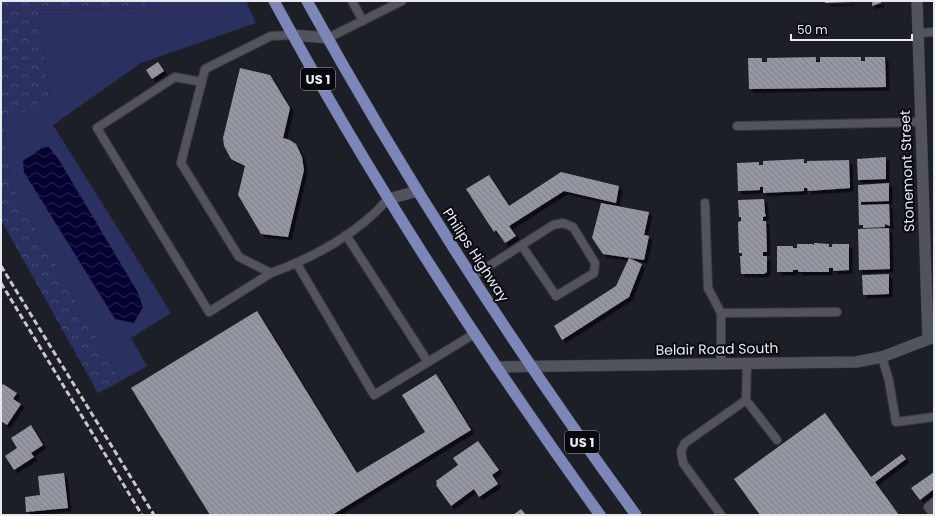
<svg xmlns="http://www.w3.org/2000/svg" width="935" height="516" viewBox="0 0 935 516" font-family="Poppins,sans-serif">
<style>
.grass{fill:#2a305f}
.forest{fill:url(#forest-crowns)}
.water{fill:url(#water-waves)}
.building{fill:url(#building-back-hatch);filter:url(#shadow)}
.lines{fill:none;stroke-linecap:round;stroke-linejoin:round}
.service-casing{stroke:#3a3a41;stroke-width:10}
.minor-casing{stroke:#3a3a41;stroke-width:12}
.primary-casing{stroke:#3a3a41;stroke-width:12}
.service{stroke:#52545d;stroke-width:8}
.minor{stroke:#52545d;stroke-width:11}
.primary{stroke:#7c86b8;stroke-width:11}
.rail{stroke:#c5c7cd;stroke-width:3;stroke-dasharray:6 3;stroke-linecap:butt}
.labels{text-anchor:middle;stroke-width:4;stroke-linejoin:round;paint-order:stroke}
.shield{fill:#08090d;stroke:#a6a6ac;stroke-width:1}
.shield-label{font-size:13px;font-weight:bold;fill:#e9eaf0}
.street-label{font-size:14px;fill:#e9eaf0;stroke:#08090d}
</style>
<defs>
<pattern id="forest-crowns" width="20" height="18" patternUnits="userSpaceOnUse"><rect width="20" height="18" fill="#2a305f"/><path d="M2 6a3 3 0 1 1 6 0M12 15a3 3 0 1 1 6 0" fill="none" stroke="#494e76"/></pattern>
<pattern id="water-waves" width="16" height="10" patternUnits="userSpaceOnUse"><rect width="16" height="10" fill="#060030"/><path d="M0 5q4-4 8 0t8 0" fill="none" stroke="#2a254e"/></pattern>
<pattern id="building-back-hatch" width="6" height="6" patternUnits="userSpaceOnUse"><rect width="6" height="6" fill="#9497a1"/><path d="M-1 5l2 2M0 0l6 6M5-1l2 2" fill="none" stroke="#7d7f86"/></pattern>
<filter id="shadow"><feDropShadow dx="3.5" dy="3.5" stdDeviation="0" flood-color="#0009"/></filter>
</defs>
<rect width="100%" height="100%" fill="#1d1f27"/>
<path class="grass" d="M145 1H246L256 23 141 63 53 125 171 313 131 338 147 366 121 381 11 184 3 123 49 97 39 11 146 8Z"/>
<path class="forest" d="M1 1H145L147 8 39 11 49 98 3 123 11 184 121 381 98 393 1 220Z"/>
<path class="water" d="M49 147 59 160 137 291 143 307 134 323 115 319 24 172 23 161 42 148Z"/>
<g class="building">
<path d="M825 1H851V2L825 3Z"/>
<path d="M872 1H881V3L872 6Z"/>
<path d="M816 57V62H820V57H861V61H865V57H885L886 87 749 89 748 58H762V62H767V58Z"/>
<path d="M158 62 164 71 152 79 146 70Z"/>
<path d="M240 68 270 75 290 108 283 138 290 140 296 144 302 157 304 170 288 237 261 234 238 195 245 166 231 159 224 146 223 138Z"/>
<path d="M886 157V179L858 180 857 159Z"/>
<path d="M804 159V163H807V161L849 160 850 188 808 191 807 188H804V191L763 193V187H760V190L738 191 737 163 759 162V165H763V161Z"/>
<path d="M561 172 619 186 616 203 564 191 509 226 516 236 505 243 496 230 494 232 466 189 489 175 509 206Z"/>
<path d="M889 183V201L861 202V205L889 204 890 226 885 224V227L863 228V225H859L858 185Z"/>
<path d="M764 199 765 213 766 216 763 217V221H766L767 252H763V256H767V272L764 274H741L740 256H742V253H739L738 222 741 221V217H739L738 200Z"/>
<path d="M601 203 649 212 644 235 649 236 644 260 603 254 592 238Z"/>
<path d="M889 228 890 269 859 270 858 229Z"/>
<path d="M814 243 829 244V247H832V244H849V270L833 271V268H829V272H798V270H793V272H777V246H793V248H797V244H813L814 246Z"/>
<path d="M629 258 642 264 629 297 562 340 554 326 616 286Z"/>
<path d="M889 274V294L863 295 862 275Z"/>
<path d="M257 311 357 473 425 432 402 395 436 374 471 430 332 515H210L131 388Z"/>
<path d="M3 384 17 393 13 399 21 404 7 425 1 421V387Z"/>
<path d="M825 413 871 477 902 454 906 459 875 482 899 515H760L734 479Z"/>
<path d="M31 425 43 445 31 453 34 457 14 470 5 456 17 448 11 438Z"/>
<path d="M478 441 499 470 492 475 498 484 479 497 474 489 451 506 436 485 437 483 436 481 458 465 453 458Z"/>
<path d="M934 472V489L920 500 911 488Z"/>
<path d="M64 473 68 508 26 512 25 497 40 495 38 476Z"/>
<path d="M521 509 526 515H513Z"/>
</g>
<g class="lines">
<defs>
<g id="service">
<path d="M352 1 363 21"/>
<path d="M919 33 934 32"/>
<path d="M293 35 271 36 205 69 181 163 239 257 271 273C313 258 359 233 388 199"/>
<path d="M328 38 402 1"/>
<path d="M202 82 175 77 97 128 209 312 271 273"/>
<path d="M737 126 921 122"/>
<path d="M705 203 708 288 721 313V363"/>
<path d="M346 235 428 362"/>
<path d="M297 264 374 395 474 334"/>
<path d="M472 277 553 225 563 223 573 227 595 263 594 273 556 296 522 246"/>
<path d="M721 313 837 312"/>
<path d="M882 357 889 381 896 422 934 417"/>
<path d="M746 400 777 440"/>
<path d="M934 502 928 507 934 515"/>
<path d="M721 515 683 463 681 451 685 443 746 400 747 363"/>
</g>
<g id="minor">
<path d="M917 1 928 339"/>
<path d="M293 35 328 38"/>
<path d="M388 199 418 191"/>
<path d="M496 367 856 362 882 357 934 337"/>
</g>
<g id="primary">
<path d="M274 1C371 180 481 350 600 515"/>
<path d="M307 1C405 179 516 351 636 515"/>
</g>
</defs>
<use href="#service" class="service-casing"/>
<use href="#minor" class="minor-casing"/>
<use href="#primary" class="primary-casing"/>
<use href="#service" class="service"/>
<use href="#minor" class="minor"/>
<use href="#primary" class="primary"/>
<g class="rail">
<path d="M1 266 154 515"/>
<path d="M1 283 142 515"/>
</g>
</g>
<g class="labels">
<g class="shield">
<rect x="301" y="68" width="34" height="22" rx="3"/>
<rect x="565" y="431" width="34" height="22" rx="3"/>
</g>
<g class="shield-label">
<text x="318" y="84">US 1</text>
<text x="582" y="447">US 1</text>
</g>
<g class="street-label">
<text transform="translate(907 171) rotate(-92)" y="5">Stonemont Street</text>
<text transform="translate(476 255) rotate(57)" y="5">Philips Highway</text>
<text transform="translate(717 349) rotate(-1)" y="5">Belair Road South</text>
</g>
</g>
<rect width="935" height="516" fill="none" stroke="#e9eaf0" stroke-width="4"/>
<path d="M791 34v6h121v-6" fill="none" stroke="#e9eaf0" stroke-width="2"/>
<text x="797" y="34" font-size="12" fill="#e9eaf0" stroke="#08090d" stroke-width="3" paint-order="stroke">50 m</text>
</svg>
